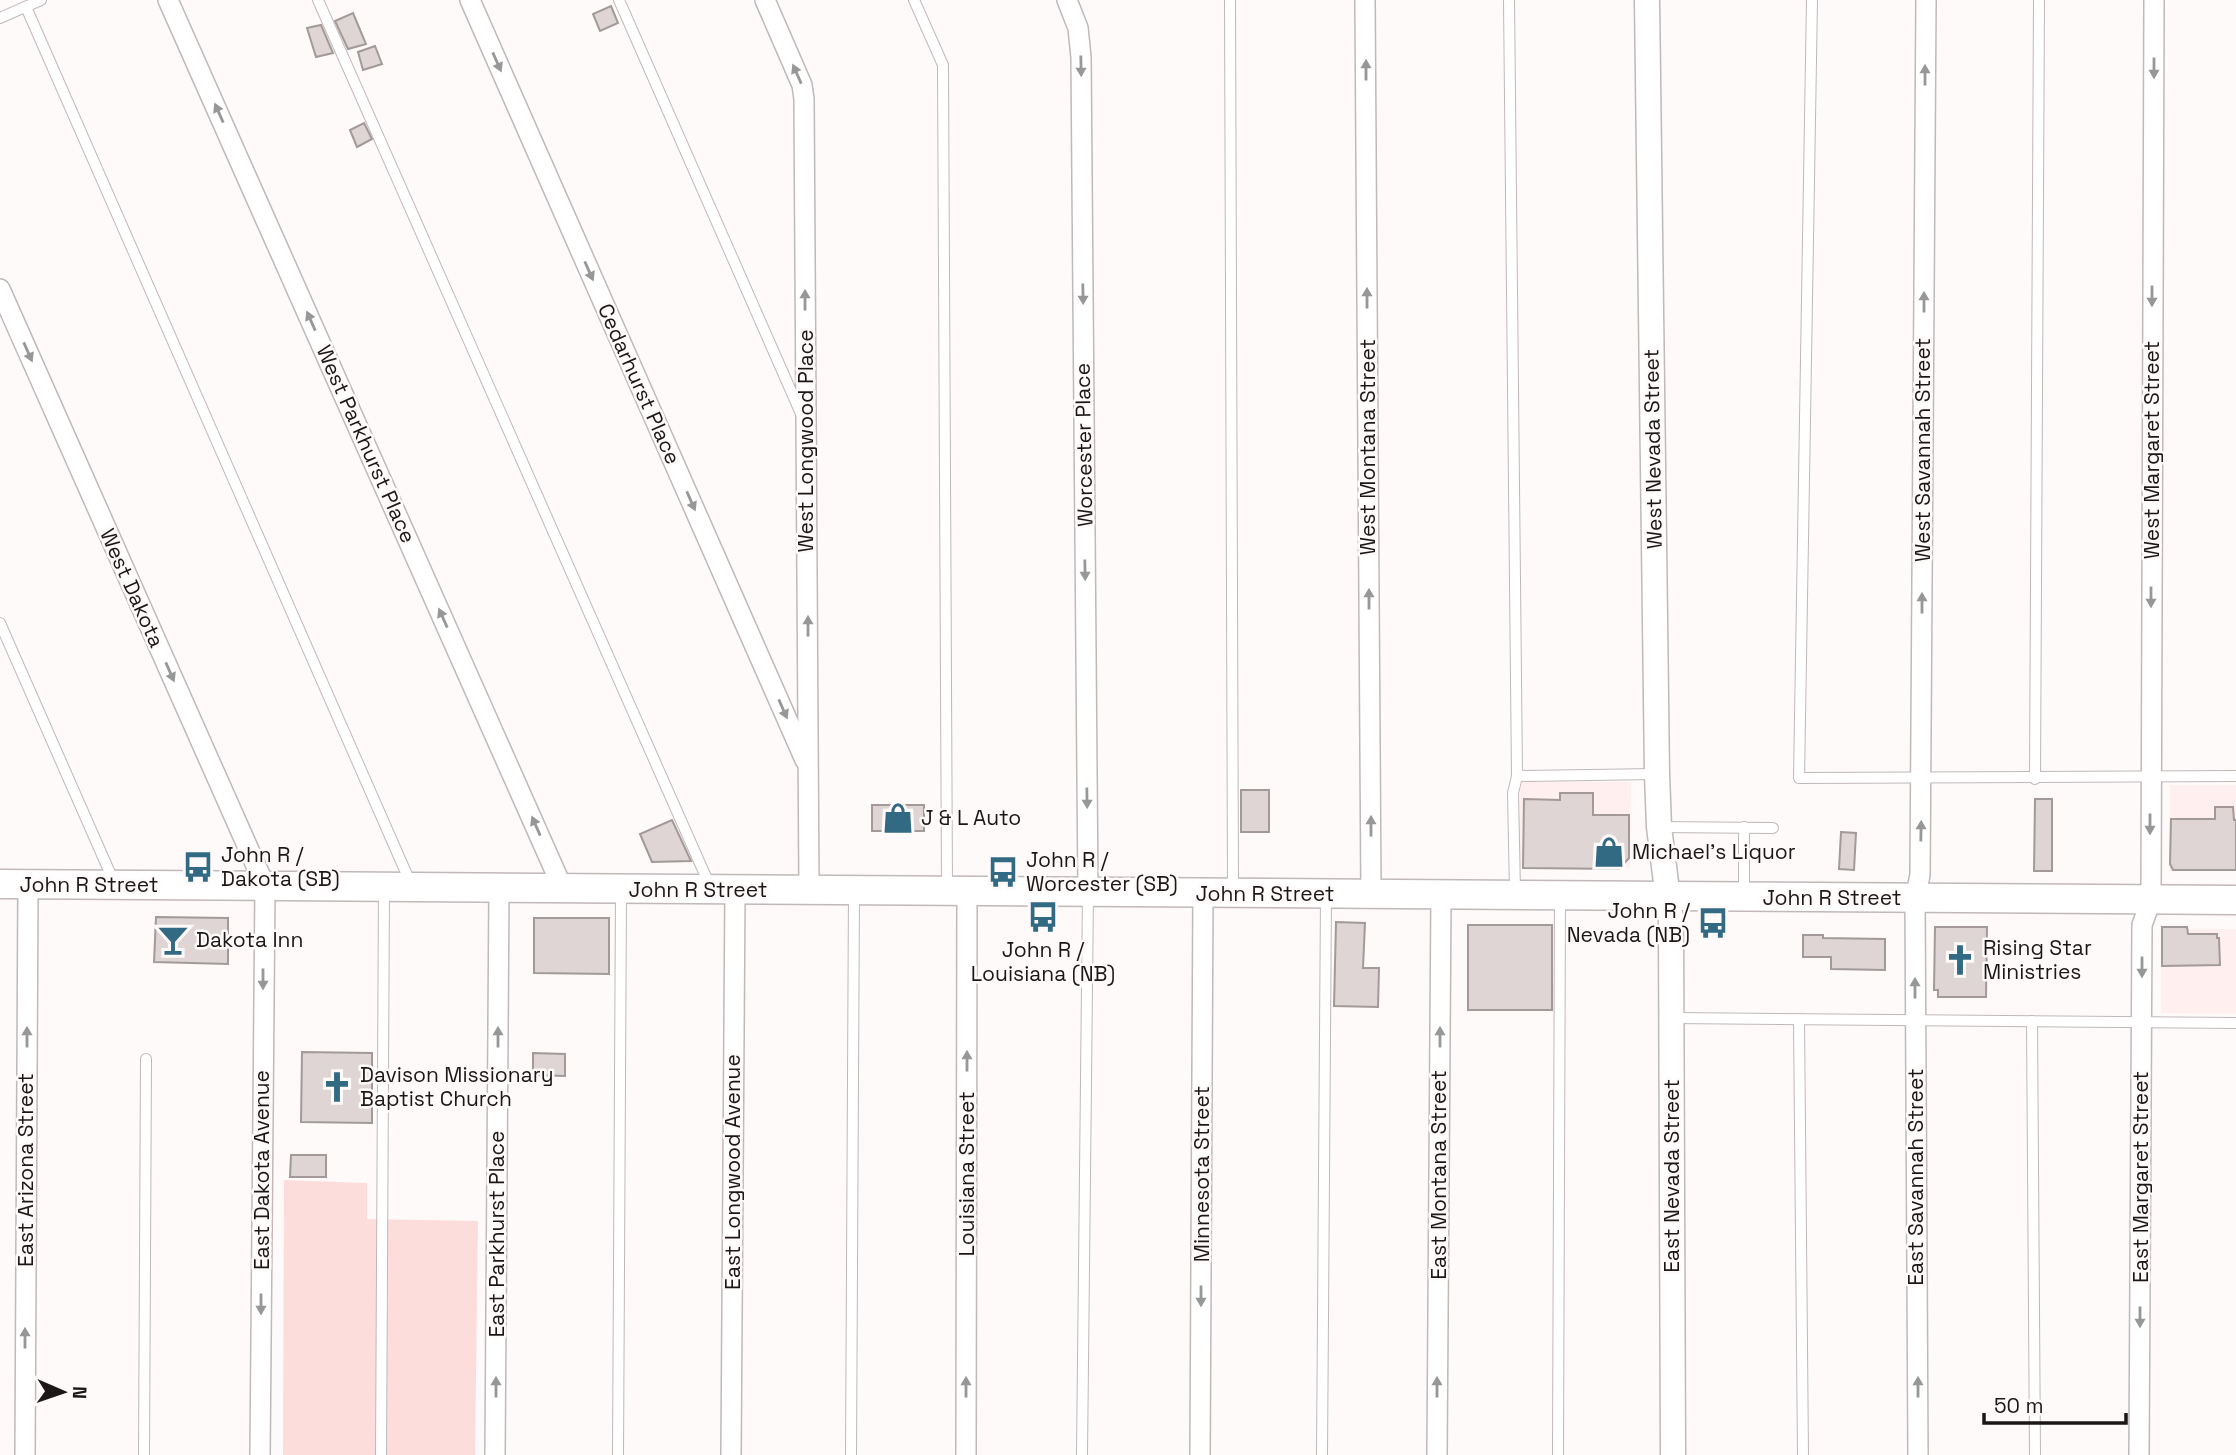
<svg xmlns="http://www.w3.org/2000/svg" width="2236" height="1455" viewBox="0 0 2236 1455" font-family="'Space Grotesk',sans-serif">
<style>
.built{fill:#ffefef}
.green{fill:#fcdddc}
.building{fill:#dfd5d5;stroke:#a39999;stroke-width:2}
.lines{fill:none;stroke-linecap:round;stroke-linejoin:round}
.service-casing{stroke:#c1b8b8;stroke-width:12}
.minor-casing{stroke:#c1b8b8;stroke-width:22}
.tertiary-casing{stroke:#c1b8b8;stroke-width:27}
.secondary-casing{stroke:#c1b8b8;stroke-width:31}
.service{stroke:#fff;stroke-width:10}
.minor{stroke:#fff;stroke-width:19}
.tertiary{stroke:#fff;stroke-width:24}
.secondary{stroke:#fff;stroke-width:28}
.oneway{fill:#989797}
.labels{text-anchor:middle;stroke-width:5;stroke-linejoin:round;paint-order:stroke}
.street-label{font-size:21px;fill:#1b1717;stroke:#fefafa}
.poi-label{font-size:21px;fill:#1b1717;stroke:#fefafa;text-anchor:start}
</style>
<rect width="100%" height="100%" fill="#fefafa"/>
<g class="built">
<path d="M1520 781 1631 782 1630 868 1519 866Z"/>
<path d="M2170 785H2236V871H2169Z"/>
<path d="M2161 929H2236V1014L2161 1013Z"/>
</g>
<path class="green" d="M284 1180 367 1183V1219L478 1221 475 1455H283Z"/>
<g class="building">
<path d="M611 6 618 23 600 31 593 14Z"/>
<path d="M353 13 366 44 348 49 335 21Z"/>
<path d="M321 25 333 53 316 57 307 28Z"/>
<path d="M375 46 382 64 363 70 358 52Z"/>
<path d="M364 123 372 139 357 147 350 130Z"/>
<rect x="1241" y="790" width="28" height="42"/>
<path d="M1560 793H1593V815H1629V858L1619 869 1523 868 1524 799 1560 800Z"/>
<path d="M2035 799H2052V871H2034Z"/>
<rect x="872" y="805" width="52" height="26"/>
<path d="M2215 807H2233L2234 820H2236V870H2173L2170 864 2171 819H2215Z"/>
<path d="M672 820 691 861 652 862 640 834Z"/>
<path d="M1841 832 1856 833 1854 870 1839 869Z"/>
<path d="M156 917 228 918V964L154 962Z"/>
<path d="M534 918H609V974L534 973Z"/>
<path d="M1336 922 1365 923 1363 968H1379L1378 1007 1334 1006Z"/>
<rect x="1468" y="925" width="84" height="85"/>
<path d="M1935 927H1987L1986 997H1938V990H1934Z"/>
<path d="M2162 927H2187L2188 934H2217V938H2219L2220 965 2162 966Z"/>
<path d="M1803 935H1823V938L1885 939V970L1831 969V957H1803Z"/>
<path d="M302 1052 372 1053V1123L301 1122Z"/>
<path d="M533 1053 565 1054V1076L533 1075Z"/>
<path d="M291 1155H326V1177H290Z"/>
</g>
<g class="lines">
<defs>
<g id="service">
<path d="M318 0 710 886"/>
<path d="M619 0 802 416"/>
<path d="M914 0 943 65 947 888"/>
<path d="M1230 0 1233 892"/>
<path d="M1509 0 1517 776"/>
<path d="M1812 0 1799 778 2236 776"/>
<path d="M26 7 411 884"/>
<path d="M0 18 41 0"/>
<path d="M0 623 114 882"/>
<path d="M2035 779 2039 0"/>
<path d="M1659 827 1773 828"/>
<path d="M1515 891 1513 793 1517 776 1656 774"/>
<path d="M1744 893V827"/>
<path d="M1672 1018 2236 1023"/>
<path d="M1799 1019 1803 1455"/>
<path d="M2032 1021 2035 1455"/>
<path d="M144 1455 146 1059"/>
<path d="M381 1455 384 889"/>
<path d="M618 1455 621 892"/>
<path d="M851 1455 854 891"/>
<path d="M1082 1455 1088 893"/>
<path d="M1322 1455 1326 896"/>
<path d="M1558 1455 1560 896"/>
</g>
<g id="minor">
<path d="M168 0 563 889"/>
<path d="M470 0 805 760"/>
<path d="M765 0 802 85 804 99 809 890"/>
<path d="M1067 0 1078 28 1081 57 1088 892"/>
<path d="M1365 0 1371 894"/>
<path d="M0 289 265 886 260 1455"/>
<path d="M25 1455 28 884"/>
<path d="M495 1455 499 888"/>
<path d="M731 1455 735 890"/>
<path d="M966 1455 967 892"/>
<path d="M1200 1455 1203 893"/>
<path d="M1437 1455 1441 895"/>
<path d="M1918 1455 1915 899 1920 875 1926 0"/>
<path d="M2139 1455 2142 925 2151 900 2154 0"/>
</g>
<path id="tertiary" d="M1647 0 1657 774 1659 827 1671 922 1673 1455"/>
<path id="secondary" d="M0 884 2236 900"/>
</defs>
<use href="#service" class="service-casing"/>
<use href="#minor" class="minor-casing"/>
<use href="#tertiary" class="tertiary-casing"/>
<use href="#secondary" class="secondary-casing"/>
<use href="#service" class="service"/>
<use href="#minor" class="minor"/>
<use href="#tertiary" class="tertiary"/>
<use href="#secondary" class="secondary"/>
</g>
<defs><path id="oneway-solid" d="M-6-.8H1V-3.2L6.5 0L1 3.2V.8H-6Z" transform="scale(1.75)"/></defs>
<g class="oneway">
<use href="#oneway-solid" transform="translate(497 62) rotate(66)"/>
<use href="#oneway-solid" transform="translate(1081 66) rotate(89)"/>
<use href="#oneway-solid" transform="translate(2154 68) rotate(90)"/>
<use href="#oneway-solid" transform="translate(1366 70) rotate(-90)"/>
<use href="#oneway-solid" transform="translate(797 74) rotate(-114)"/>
<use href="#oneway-solid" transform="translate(1925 75) rotate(-90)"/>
<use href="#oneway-solid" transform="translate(219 113) rotate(-114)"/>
<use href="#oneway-solid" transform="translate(589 271) rotate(66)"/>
<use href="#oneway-solid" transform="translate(1083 294) rotate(89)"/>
<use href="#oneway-solid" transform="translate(2152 296) rotate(90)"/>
<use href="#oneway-solid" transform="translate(1367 298) rotate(-90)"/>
<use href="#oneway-solid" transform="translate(805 300) rotate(-90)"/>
<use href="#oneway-solid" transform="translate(1924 302) rotate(-90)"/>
<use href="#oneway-solid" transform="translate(311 321) rotate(-114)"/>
<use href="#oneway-solid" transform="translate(28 352) rotate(66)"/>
<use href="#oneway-solid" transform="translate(691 501) rotate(66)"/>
<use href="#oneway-solid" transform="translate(1085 570) rotate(89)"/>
<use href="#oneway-solid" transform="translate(2151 597) rotate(90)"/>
<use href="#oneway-solid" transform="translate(1369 599) rotate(-90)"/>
<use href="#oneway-solid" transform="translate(1922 603) rotate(-90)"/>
<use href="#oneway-solid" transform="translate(443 618) rotate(-114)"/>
<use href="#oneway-solid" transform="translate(808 626) rotate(-90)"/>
<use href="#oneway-solid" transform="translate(170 672) rotate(66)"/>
<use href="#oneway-solid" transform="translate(783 709) rotate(66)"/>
<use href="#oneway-solid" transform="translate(1087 798) rotate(89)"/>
<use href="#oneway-solid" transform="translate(2150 824) rotate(90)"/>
<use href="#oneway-solid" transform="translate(536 826) rotate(-114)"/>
<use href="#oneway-solid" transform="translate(1371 826) rotate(-90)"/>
<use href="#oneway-solid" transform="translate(1921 831) rotate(-89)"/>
<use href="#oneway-solid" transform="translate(2142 967) rotate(90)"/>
<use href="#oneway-solid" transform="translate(263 979) rotate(90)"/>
<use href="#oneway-solid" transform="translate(1915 988) rotate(-90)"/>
<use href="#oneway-solid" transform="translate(27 1037) rotate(-90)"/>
<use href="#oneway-solid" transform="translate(498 1037) rotate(-90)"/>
<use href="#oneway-solid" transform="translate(1440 1037) rotate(-90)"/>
<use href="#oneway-solid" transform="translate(967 1061) rotate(-90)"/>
<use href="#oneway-solid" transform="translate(1201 1296) rotate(90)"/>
<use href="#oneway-solid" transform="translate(261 1304) rotate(90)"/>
<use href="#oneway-solid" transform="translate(2140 1317) rotate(90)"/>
<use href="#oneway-solid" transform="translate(25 1338) rotate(-90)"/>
<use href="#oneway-solid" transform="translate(496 1387) rotate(-90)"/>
<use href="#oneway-solid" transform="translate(966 1387) rotate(-90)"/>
<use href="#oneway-solid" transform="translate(1437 1387) rotate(-90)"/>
<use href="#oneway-solid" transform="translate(1918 1387) rotate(-90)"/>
</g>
<defs>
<symbol id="shop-bare" viewBox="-9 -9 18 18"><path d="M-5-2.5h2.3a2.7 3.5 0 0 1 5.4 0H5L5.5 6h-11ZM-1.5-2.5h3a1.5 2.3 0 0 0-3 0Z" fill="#326a84" stroke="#fefafa" stroke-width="2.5" paint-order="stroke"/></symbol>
<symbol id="bus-bare" viewBox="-9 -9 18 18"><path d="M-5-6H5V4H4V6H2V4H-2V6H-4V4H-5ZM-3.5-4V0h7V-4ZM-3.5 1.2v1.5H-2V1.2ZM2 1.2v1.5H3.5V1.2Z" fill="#326a84" stroke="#fefafa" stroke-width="2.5" paint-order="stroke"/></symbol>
<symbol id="bar-bare" viewBox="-9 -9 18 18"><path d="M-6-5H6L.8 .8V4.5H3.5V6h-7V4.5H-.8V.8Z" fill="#326a84" stroke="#fefafa" stroke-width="2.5" paint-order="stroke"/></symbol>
<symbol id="church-bare" viewBox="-9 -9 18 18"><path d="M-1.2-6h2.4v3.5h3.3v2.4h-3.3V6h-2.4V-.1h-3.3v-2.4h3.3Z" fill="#326a84" stroke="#fefafa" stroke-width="2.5" paint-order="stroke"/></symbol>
</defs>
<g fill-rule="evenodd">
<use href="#shop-bare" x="876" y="796" width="44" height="44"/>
<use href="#shop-bare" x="1587" y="830" width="44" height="44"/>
<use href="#bus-bare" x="176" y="845" width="44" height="44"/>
<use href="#bus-bare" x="981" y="850" width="44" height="44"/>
<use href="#bus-bare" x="1021" y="895" width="44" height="44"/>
<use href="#bus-bare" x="1691" y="901" width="44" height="44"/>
<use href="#bar-bare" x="151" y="918" width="44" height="44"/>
<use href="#church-bare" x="1938" y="938" width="44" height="44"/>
<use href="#church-bare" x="315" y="1065" width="44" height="44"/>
</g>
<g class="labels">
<g class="street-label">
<text transform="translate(639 384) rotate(66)" y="7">Cedarhurst Place</text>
<text transform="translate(806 441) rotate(-90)" y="7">West Longwood Place</text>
<text transform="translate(366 444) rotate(66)" y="7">West Parkhurst Place</text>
<text transform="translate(1084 445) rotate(-91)" y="7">Worcester Place</text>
<text transform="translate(1368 447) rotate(-90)" y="7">West Montana Street</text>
<text transform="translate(1653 449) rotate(-91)" y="7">West Nevada Street</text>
<text transform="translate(1923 450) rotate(-90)" y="7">West Savannah Street</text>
<text transform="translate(2152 450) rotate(-90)" y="7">West Margaret Street</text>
<text transform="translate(132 588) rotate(66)" y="7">West Dakota</text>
<text x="89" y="892">John R Street</text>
<text x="698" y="897">John R Street</text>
<text x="1265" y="901">John R Street</text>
<text x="1832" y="905">John R Street</text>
<text transform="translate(26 1170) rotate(-90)" y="7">East Arizona Street</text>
<text transform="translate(262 1170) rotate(-90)" y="7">East Dakota Avenue</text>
<text transform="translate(733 1172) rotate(-90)" y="7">East Longwood Avenue</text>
<text transform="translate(967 1174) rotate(-90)" y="7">Louisiana Street</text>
<text transform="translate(1202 1174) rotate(-90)" y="7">Minnesota Street</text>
<text transform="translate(1439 1175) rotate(-90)" y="7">East Montana Street</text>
<text transform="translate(1672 1176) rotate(-90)" y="7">East Nevada Street</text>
<text transform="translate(1916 1177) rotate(-90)" y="7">East Savannah Street</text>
<text transform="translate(2141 1177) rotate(-90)" y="7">East Margaret Street</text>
<text transform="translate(497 1234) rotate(-90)" y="7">East Parkhurst Place</text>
</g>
<g class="poi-label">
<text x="921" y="825">J &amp; L Auto</text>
<text x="1632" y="859">Michael's Liquor</text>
<text x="221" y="862">John R /<tspan x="221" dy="24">Dakota (SB)</tspan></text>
<text x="1026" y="867">John R /<tspan x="1026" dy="24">Worcester (SB)</tspan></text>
<text x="1690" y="918" text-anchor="end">John R /<tspan x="1690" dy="24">Nevada (NB)</tspan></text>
<text x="196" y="947">Dakota Inn</text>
<text x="1983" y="955">Rising Star<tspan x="1983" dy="24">Ministries</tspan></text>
<text x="1043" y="957" text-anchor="middle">John R /<tspan x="1043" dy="24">Louisiana (NB)</tspan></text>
<text x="360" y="1082">Davison Missionary<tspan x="360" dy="24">Baptist Church</tspan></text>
</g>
</g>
<g transform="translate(63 1392) rotate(92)" stroke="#fefafa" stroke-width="5" paint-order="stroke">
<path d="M0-5L12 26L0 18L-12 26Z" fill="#1b1717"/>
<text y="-10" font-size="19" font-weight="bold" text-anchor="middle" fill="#1b1717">N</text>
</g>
<path d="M1984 1413v10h142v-10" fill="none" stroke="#1b1717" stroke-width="3.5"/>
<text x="1994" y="1413" font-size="21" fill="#1b1717" stroke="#fefafa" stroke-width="5" paint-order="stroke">50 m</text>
</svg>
